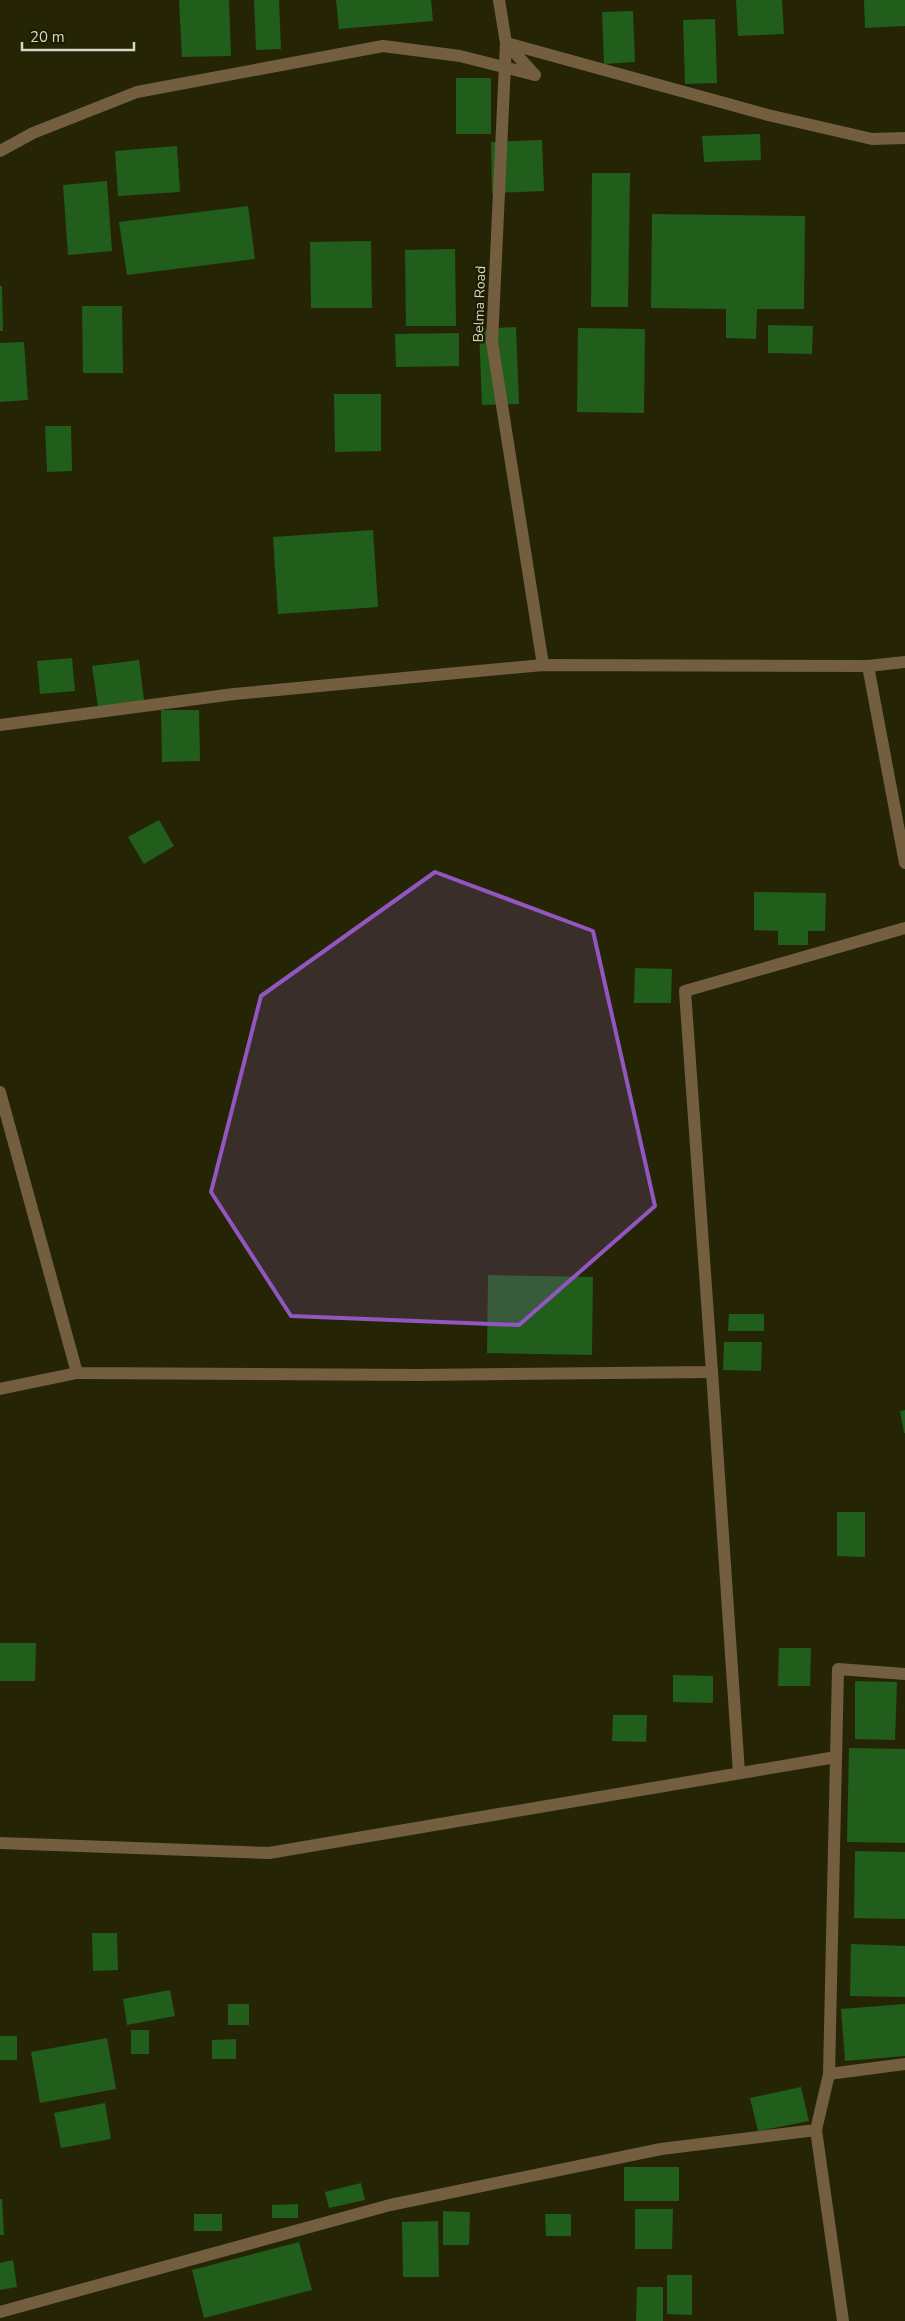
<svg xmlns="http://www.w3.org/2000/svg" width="905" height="2321" viewBox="0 0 905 2321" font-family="'Nunito Sans',sans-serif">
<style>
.building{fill:#215d1b}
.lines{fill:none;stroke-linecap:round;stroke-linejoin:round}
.minor{stroke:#735e3f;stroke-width:12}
.marked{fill:#9256c0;fill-opacity:0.2;stroke:#9256c0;stroke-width:4;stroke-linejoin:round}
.labels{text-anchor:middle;stroke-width:4.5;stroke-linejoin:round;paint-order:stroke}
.street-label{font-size:14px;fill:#d5d6c4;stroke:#1c1c00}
</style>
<rect width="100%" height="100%" fill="#252506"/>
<g class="building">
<path d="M179 0H229L231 56 182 57Z"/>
<path d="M254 0H279L281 49 256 50Z"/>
<path d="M336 0H431L433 21 339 29Z"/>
<path d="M736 0H782L784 34 738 36Z"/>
<path d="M864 0H905V26L865 28Z"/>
<path d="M633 11 635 62 604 64 602 12Z"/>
<path d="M715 19 717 83 685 84 683 20Z"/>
<rect x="456" y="78" width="35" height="56"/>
<path d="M760 134 761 160 704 162 702 136Z"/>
<path d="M542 140 544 191 492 193 491 142Z"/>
<path d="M177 146 180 192 118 196 115 151Z"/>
<path d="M592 173H630L628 307H591Z"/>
<path d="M107 181 112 251 68 255 63 185Z"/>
<path d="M248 206 255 259 127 275 119 222Z"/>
<path d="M652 214 805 216 804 309H757L756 339 726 338V309L651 308Z"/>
<path d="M371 241 372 308H311L310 242Z"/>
<path d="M455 249 456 326H406L405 250Z"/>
<path d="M0 286H2L3 331H0Z"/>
<path d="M82 306H122L123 373H83Z"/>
<path d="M768 325 813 326 812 354 768 353Z"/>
<path d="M516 327 519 404 482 405 479 329Z"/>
<path d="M578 328 645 329 644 413 577 412Z"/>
<path d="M459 333V366L396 367 395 334Z"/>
<path d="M24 342 28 400 0 402V343Z"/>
<path d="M334 394H381V451L335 452Z"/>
<path d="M45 426H71L72 471 47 472Z"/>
<path d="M373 530 378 607 278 614 273 537Z"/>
<path d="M72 658 75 691 40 694 37 661Z"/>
<path d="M139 660 145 708 99 714 92 666Z"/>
<path d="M161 710H199L200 761 162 762Z"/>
<path d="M159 820 174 846 144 864 128 837Z"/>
<path d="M754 892 826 893 825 931H808V945H778V931L754 930Z"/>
<path d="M635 968 672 969 671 1003H634Z"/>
<path d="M488 1275 593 1277 592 1355 487 1353Z"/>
<path d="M729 1314H764V1331H728Z"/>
<path d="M724 1342H762L761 1371 723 1370Z"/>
<path d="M905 1410V1433H904L900 1411Z"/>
<path d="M837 1512H865V1557L837 1556Z"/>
<path d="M0 1643H36L35 1681H0Z"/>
<path d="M779 1648H811L810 1686H778Z"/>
<path d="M673 1675 713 1676V1703L673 1702Z"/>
<path d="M855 1681 897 1682 895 1740 855 1739Z"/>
<path d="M613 1715H647L646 1742 612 1741Z"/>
<path d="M849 1748 905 1749V1843L847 1842Z"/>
<path d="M855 1851 905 1852V1919L854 1918Z"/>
<path d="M92 1933H117L118 1970 93 1971Z"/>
<path d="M851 1944 905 1946V1997L850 1996Z"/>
<path d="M170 1990 175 2016 127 2025 123 1999Z"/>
<rect x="228" y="2004" width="21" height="21"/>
<path d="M905 2004V2056L845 2061 841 2009Z"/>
<rect x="131" y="2030" width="18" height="24"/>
<rect x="0" y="2036" width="17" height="24"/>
<path d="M107 2038 116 2089 40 2103 31 2052Z"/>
<path d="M236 2039V2059H212V2040Z"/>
<path d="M801 2087 809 2121 758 2131 750 2098Z"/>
<path d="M105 2103 111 2139 61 2148 54 2113Z"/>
<rect x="624" y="2167" width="55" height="34"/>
<path d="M361 2183 365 2200 329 2208 325 2192Z"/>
<path d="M0 2199H2L4 2235H0Z"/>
<path d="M298 2204V2218H272V2205Z"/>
<path d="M635 2209H673L672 2249H635Z"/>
<path d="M443 2211 470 2212 469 2245H443Z"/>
<rect x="194" y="2214" width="28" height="17"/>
<path d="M545 2214H571V2236H546Z"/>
<path d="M438 2221 439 2277H403L402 2222Z"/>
<path d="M299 2242 312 2290 204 2318 192 2270Z"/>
<path d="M13 2260 17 2287 0 2290V2263Z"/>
<path d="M667 2275H692V2315L667 2314Z"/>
<path d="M637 2287H663V2321H636Z"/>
</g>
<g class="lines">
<g class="minor">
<path d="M499 0 506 43 492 342 543 665"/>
<path d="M506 43 768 115 872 139 905 138"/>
<path d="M0 151 33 133 137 92 383 46 460 56 535 75 506 43"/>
<path d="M868 666 905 863"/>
<path d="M0 725 234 694 543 665 868 666 905 662"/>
<path d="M0 1092 77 1373 419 1375 712 1372 685 991 905 928"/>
<path d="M712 1372 739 1773"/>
<path d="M0 1389 77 1373"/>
<path d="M0 1843 269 1853 836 1757"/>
<path d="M829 2074 838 1669 905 1674"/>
<path d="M816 2130 843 2321"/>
<path d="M0 2312 390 2205 661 2149 816 2130 829 2074 905 2064"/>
</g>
</g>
<path class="marked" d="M435 872 593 931 655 1206 519 1325 291 1316 211 1192 261 996Z"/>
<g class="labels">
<g class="street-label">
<text transform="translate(479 304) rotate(-88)" y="5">Belma Road</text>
</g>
</g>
<path d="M22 42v8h112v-8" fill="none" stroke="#d5d6c4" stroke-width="2.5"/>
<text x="30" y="42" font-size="15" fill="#d5d6c4" stroke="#1c1c00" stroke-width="4" paint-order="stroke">20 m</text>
</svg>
